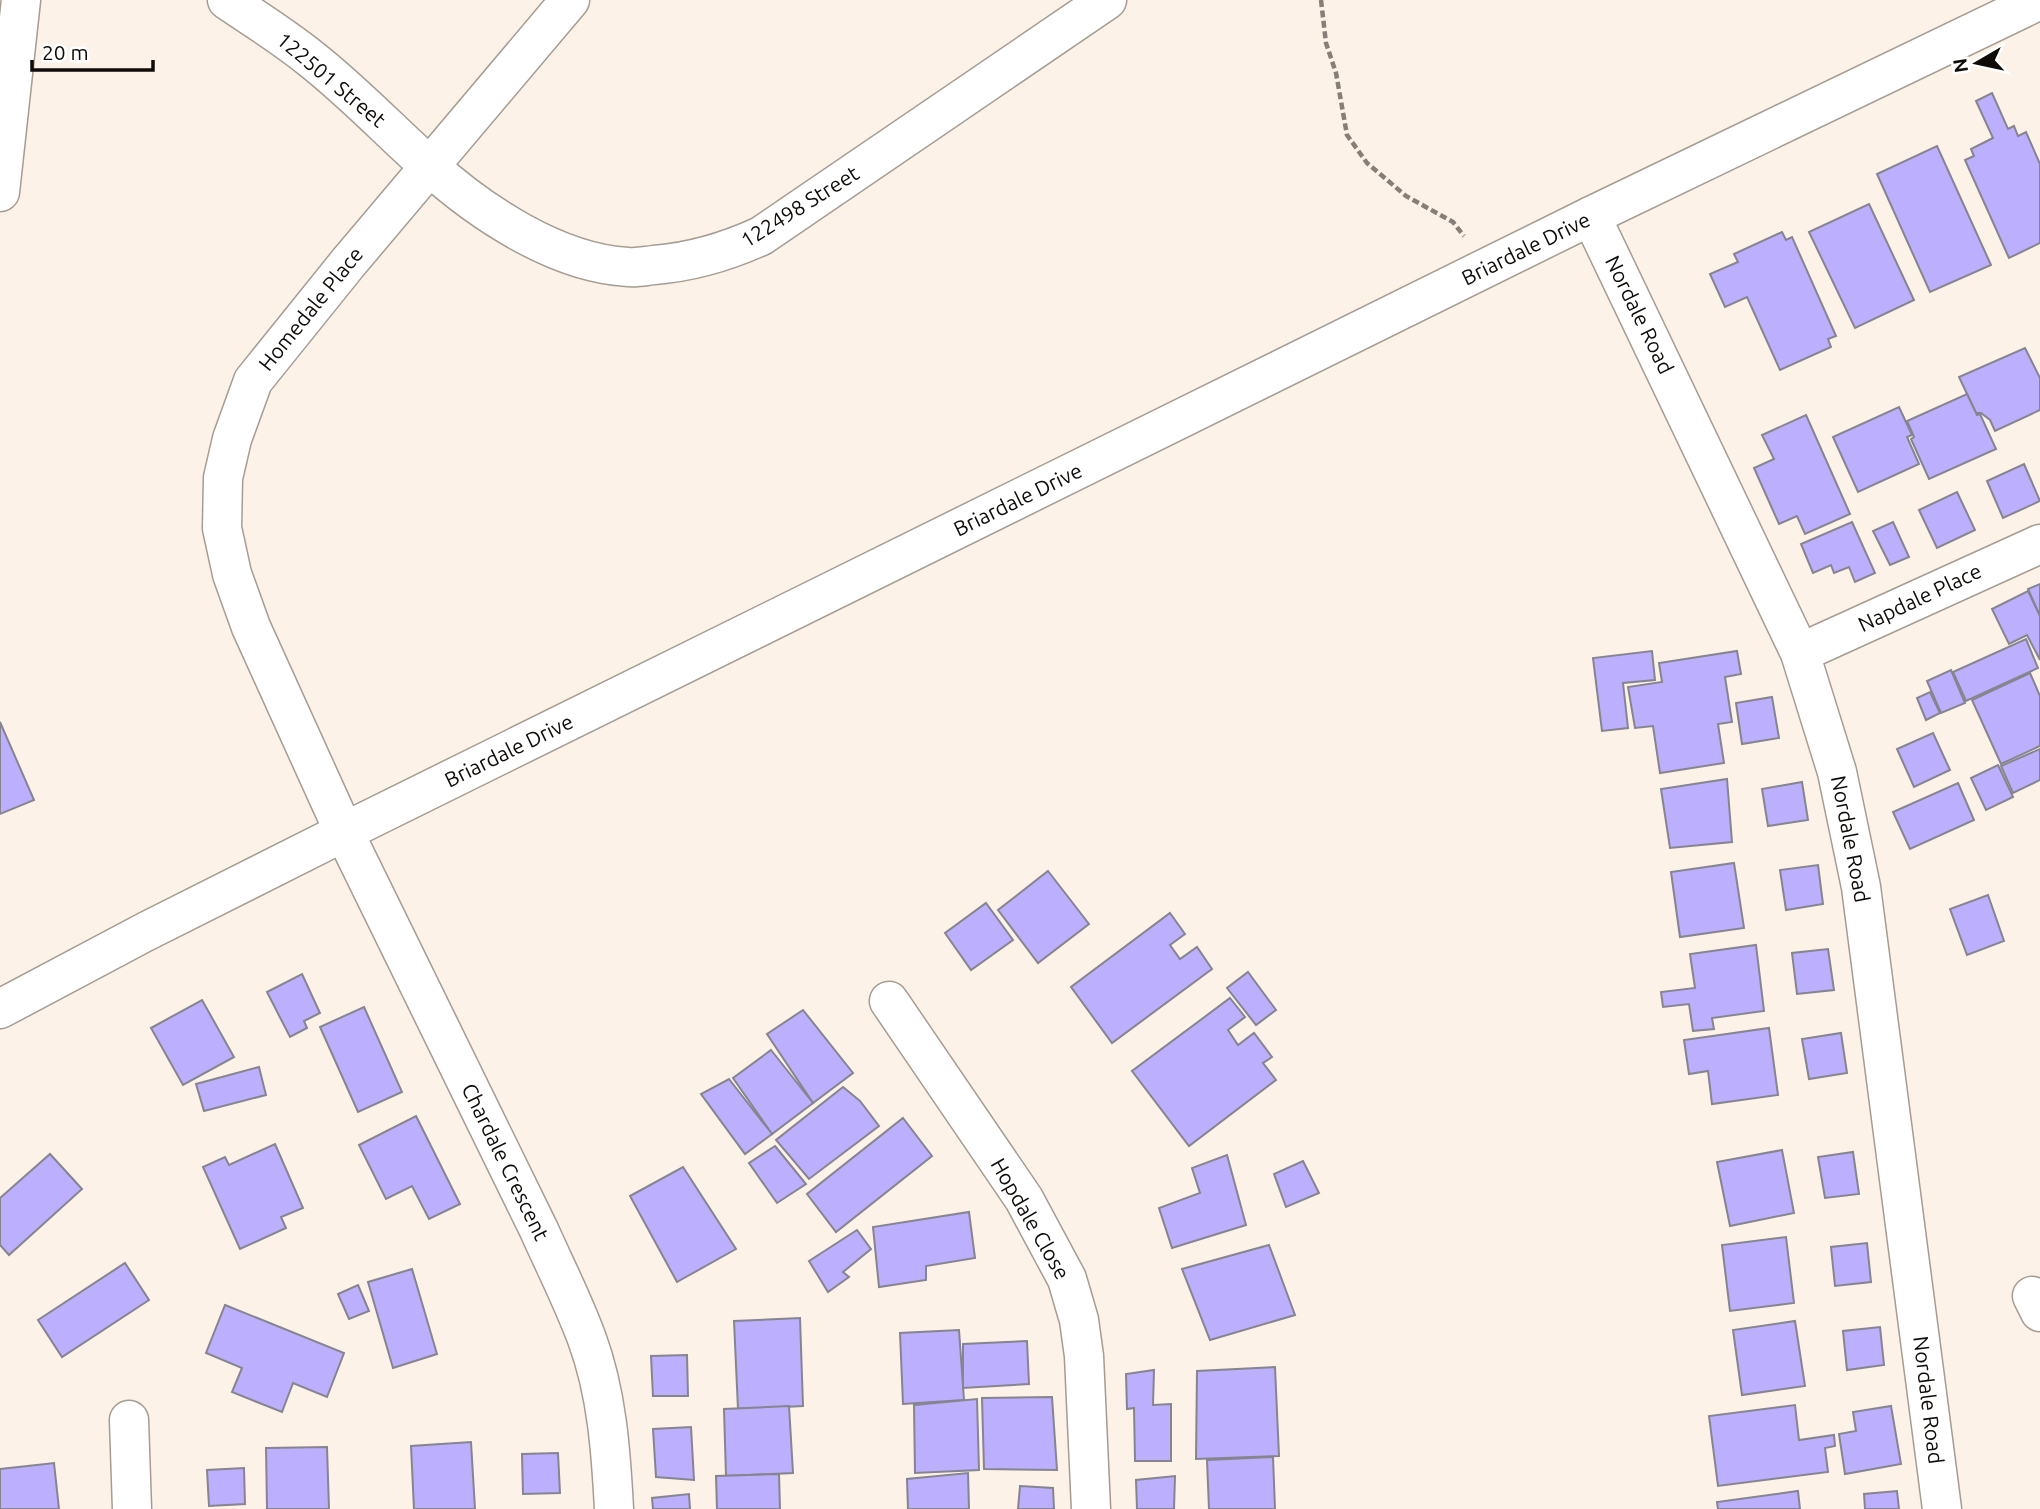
<svg xmlns="http://www.w3.org/2000/svg" width="2040" height="1509" viewBox="0 0 2040 1509" font-family="Ubuntu,sans-serif">
<style>
.building{fill:#bcaffe;stroke:#86848f;stroke-width:2}
.lines{fill:none;stroke-linecap:round;stroke-linejoin:round}
.minor-casing{stroke:#a59c93;stroke-width:41}
.path{stroke:#857f78;stroke-width:4.5;stroke-dasharray:7 3.5;stroke-linecap:butt}
.minor{stroke:#fff;stroke-width:38}
.labels{text-anchor:middle;stroke-width:6;stroke-linejoin:round;paint-order:stroke}
.street-label{font-size:21px;fill:#0e0b08;stroke:#fff}
</style>
<rect width="100%" height="100%" fill="#fcf2e8"/>
<g class="building">
<path d="M1992 93 2008 129 2014 126 2018 136 2026 132 2040 164V243L2009 258 1965 160 1974 156 1971 149 1993 138 1976 101Z"/>
<path d="M1937 146 1991 265 1930 292 1877 174Z"/>
<path d="M1869 204 1914 300 1855 328 1809 232Z"/>
<path d="M1782 232 1786 240 1792 237 1836 336 1828 339 1831 347 1780 370 1747 297 1725 307 1710 274 1738 262 1734 254Z"/>
<path d="M2025 348 2040 378V410L1995 431 1990 420 1981 413H1976L1959 377Z"/>
<path d="M1967 394 1977 415 1980 414 1996 449 1929 479 1911 439 1914 437 1907 421Z"/>
<path d="M1899 407 1912 435 1907 437 1919 464 1858 492 1833 437Z"/>
<path d="M1806 415 1850 514 1805 534 1797 516 1779 524 1754 468 1774 459 1762 435Z"/>
<path d="M2024 464 2040 501 2003 518 1987 481Z"/>
<path d="M1957 492 1975 530 1937 548 1919 510Z"/>
<path d="M1852 522 1875 573 1855 582 1849 567 1834 573 1831 565 1813 573 1801 544Z"/>
<path d="M1893 522 1909 557 1890 565 1873 531Z"/>
<path d="M2040 584V616L2028 589Z"/>
<path d="M2028 591 2040 616V660L2027 635 2009 644 1992 609Z"/>
<path d="M2026 639 2038 668 1966 701 1953 672Z"/>
<path d="M1652 651 1655 680 1623 683 1628 728 1602 731 1593 658Z"/>
<path d="M1737 651 1741 674 1725 677 1732 722 1718 724 1724 763 1660 773 1653 726 1635 728 1628 687 1662 682 1659 663Z"/>
<path d="M1951 670 1965 703 1941 713 1927 681Z"/>
<path d="M2030 673 2040 696V746L2001 764 1972 700Z"/>
<path d="M1930 692 1940 713 1926 720 1917 698Z"/>
<path d="M1772 697 1779 738 1742 744 1736 703Z"/>
<path d="M0 722 34 800 0 814Z"/>
<path d="M1933 733 1950 770 1914 787 1897 749Z"/>
<path d="M2040 749V780L2013 793 2001 766Z"/>
<path d="M1998 765 2013 797 1986 810 1971 778Z"/>
<path d="M1727 779 1732 842 1670 848 1661 789Z"/>
<path d="M1802 782 1808 820 1768 826 1762 789Z"/>
<path d="M1958 783 1974 820 1910 849 1893 812Z"/>
<path d="M1734 863 1744 928 1680 937 1671 872Z"/>
<path d="M1818 865 1823 904 1786 910 1780 870Z"/>
<path d="M1048 871 1089 924 1038 963 998 910Z"/>
<path d="M1988 895 2004 941 1967 955 1950 909Z"/>
<path d="M986 903 1013 940 971 970 945 933Z"/>
<path d="M1170 913 1185 934 1170 945 1180 959 1197 947 1212 969 1112 1043 1071 987Z"/>
<path d="M1756 945 1764 1011 1712 1018 1714 1029 1693 1031 1689 1004 1663 1007 1661 992 1695 988 1690 954Z"/>
<path d="M1828 949 1834 990 1797 994 1792 953Z"/>
<path d="M1248 972 1276 1010 1256 1025 1227 988Z"/>
<path d="M302 974 320 1013 304 1021 307 1028 290 1037 267 992Z"/>
<path d="M1230 998 1245 1017 1228 1030 1238 1045 1254 1033 1272 1057 1263 1063 1276 1080 1189 1146 1132 1071Z"/>
<path d="M202 1000 234 1057 183 1085 151 1028Z"/>
<path d="M364 1007 402 1092 358 1112 320 1027Z"/>
<path d="M803 1010 853 1073 813 1103 767 1034Z"/>
<path d="M1769 1028 1778 1095 1712 1104 1708 1071 1689 1074 1684 1040Z"/>
<path d="M1841 1033 1847 1073 1809 1079 1802 1039Z"/>
<path d="M771 1050 813 1103 772 1134 733 1078Z"/>
<path d="M259 1067 266 1095 204 1111 196 1084Z"/>
<path d="M729 1079 772 1134 745 1154 701 1094Z"/>
<path d="M843 1087 860 1101 879 1126 809 1179 776 1140Z"/>
<path d="M416 1116 460 1204 429 1219 412 1186 386 1199 359 1145Z"/>
<path d="M903 1118 932 1156 836 1232 807 1194Z"/>
<path d="M275 1144 303 1208 281 1217 286 1228 240 1249 203 1167 225 1157 229 1165Z"/>
<path d="M775 1146 806 1184 777 1203 749 1163Z"/>
<path d="M1782 1150 1794 1213 1730 1226 1717 1162Z"/>
<path d="M1853 1152 1859 1194 1825 1198 1818 1157Z"/>
<path d="M50 1154 82 1189 9 1255 0 1245V1198Z"/>
<path d="M1227 1155 1246 1225 1172 1248 1159 1208 1200 1193 1192 1168Z"/>
<path d="M1303 1161 1319 1193 1286 1207 1274 1174Z"/>
<path d="M683 1167 736 1249 677 1282 630 1196Z"/>
<path d="M969 1212 975 1258 926 1266V1280L879 1287 873 1227Z"/>
<path d="M857 1230 871 1249 843 1272 849 1277 828 1292 809 1261Z"/>
<path d="M1786 1237 1794 1303 1730 1311 1722 1245Z"/>
<path d="M1867 1243 1871 1282 1835 1286 1831 1247Z"/>
<path d="M1269 1245 1295 1315 1210 1340 1182 1269Z"/>
<path d="M125 1263 149 1300 62 1357 38 1320Z"/>
<path d="M412 1269 437 1354 393 1368 368 1282Z"/>
<path d="M358 1285 369 1311 349 1319 338 1294Z"/>
<path d="M225 1305 344 1353 327 1397 293 1383 282 1412 232 1392 242 1368 206 1353Z"/>
<path d="M800 1318 803 1406 738 1409 734 1321Z"/>
<path d="M1795 1321 1805 1386 1742 1395 1733 1330Z"/>
<path d="M1880 1327 1884 1365 1847 1370 1843 1331Z"/>
<path d="M959 1330 964 1400 903 1404 900 1333Z"/>
<path d="M1027 1341 1029 1384 963 1388V1344Z"/>
<path d="M687 1355 688 1396H653L651 1356Z"/>
<path d="M1275 1367 1279 1456 1196 1459 1197 1371Z"/>
<path d="M1154 1370 1153 1405 1171 1404V1461H1135L1134 1408 1127 1409 1126 1374Z"/>
<path d="M1052 1397 1057 1470 984 1469 982 1398Z"/>
<path d="M977 1399 979 1470 915 1473 914 1405Z"/>
<path d="M1795 1405 1799 1440 1834 1435 1835 1446 1825 1448 1828 1472 1718 1486 1709 1416Z"/>
<path d="M789 1406 793 1473 726 1476 724 1409Z"/>
<path d="M1891 1406 1901 1464 1845 1474 1839 1434 1856 1431 1853 1412Z"/>
<path d="M691 1427 694 1480 656 1477 653 1429Z"/>
<path d="M471 1442 475 1509H414L411 1446Z"/>
<path d="M327 1447 329 1509H267L266 1448Z"/>
<path d="M558 1453 560 1493 523 1494 522 1454Z"/>
<path d="M1273 1457 1275 1509H1209L1207 1460Z"/>
<path d="M54 1463 59 1509H0V1469Z"/>
<path d="M244 1468 245 1504 209 1506 207 1470Z"/>
<path d="M968 1473 969 1509H908L907 1479Z"/>
<path d="M779 1474 780 1509H717L716 1476Z"/>
<path d="M1175 1476 1174 1509H1137L1136 1480Z"/>
<path d="M1020 1486 1053 1488 1054 1509H1018Z"/>
<path d="M1798 1491 1800 1509H1718L1717 1502Z"/>
<path d="M1897 1491 1899 1509H1865L1864 1494Z"/>
<path d="M689 1494 690 1509H653L652 1498Z"/>
</g>
<g class="lines">
<defs>
<g id="minor">
<path d="M227 0C255 19 284 37 310 58 351 90 388 129 428 165 480 212 556 263 628 267 636 268 645 266 654 265 693 262 726 252 761 236L1107 0"/>
<path d="M570 0 348 263 253 381 232 439 223 478 222 528 232 574 251 627 344 832 539 1230C555 1266 573 1301 587 1339 607 1393 611 1452 614 1509"/>
<path d="M0 192 21 0"/>
<path d="M1591 216 1800 653 1837 772 1861 887 1942 1509"/>
<path d="M1800 653 2040 544"/>
<path d="M889 1001 1024 1199 1067 1279 1079 1320 1084 1356 1091 1509"/>
<path d="M0 1009 145 932 344 832 1591 216 2040 0"/>
<path d="M2032 1296 2040 1312"/>
<path d="M129 1420 132 1509"/>
</g>
</defs>
<use href="#minor" class="minor-casing"/>
<path class="path" d="M1321 0 1326 43 1336 73 1347 135 1367 163 1406 196 1453 222 1464 236"/>
<use href="#minor" class="minor"/>
</g>
<g class="labels">
<g class="street-label">
<text transform="translate(331 80) rotate(40)" y="7">122501 Street</text>
<text transform="translate(800 207) rotate(-32)" y="7">122498 Street</text>
<text transform="translate(1526 249) rotate(-26)" y="7">Briardale Drive</text>
<text transform="translate(311 309) rotate(-51)" y="7">Homedale Place</text>
<text transform="translate(1639 315) rotate(64)" y="7">Nordale Road</text>
<text transform="translate(1018 500) rotate(-26)" y="7">Briardale Drive</text>
<text transform="translate(1920 598) rotate(-25)" y="7">Napdale Place</text>
<text transform="translate(509 751) rotate(-26)" y="7">Briardale Drive</text>
<text transform="translate(1850 839) rotate(79)" y="7">Nordale Road</text>
<text transform="translate(505 1162) rotate(64)" y="7">Chardale Crescent</text>
<text transform="translate(1030 1219) rotate(60)" y="7">Hopdale Close</text>
<text transform="translate(1928 1400) rotate(83)" y="7">Nordale Road</text>
</g>
</g>
<g transform="translate(1977 63) rotate(261)" stroke="#ffffff" stroke-width="5" paint-order="stroke">
<path d="M0-5L12 26L0 18L-12 26Z" fill="#0e0b08"/>
<text y="-10" font-size="19" font-weight="bold" text-anchor="middle" fill="#0e0b08">N</text>
</g>
<path d="M32 60v10h121v-10" fill="none" stroke="#0e0b08" stroke-width="3.5"/>
<text x="42" y="60" font-size="21" fill="#0e0b08" stroke="#ffffff" stroke-width="5" paint-order="stroke">20 m</text>
</svg>
